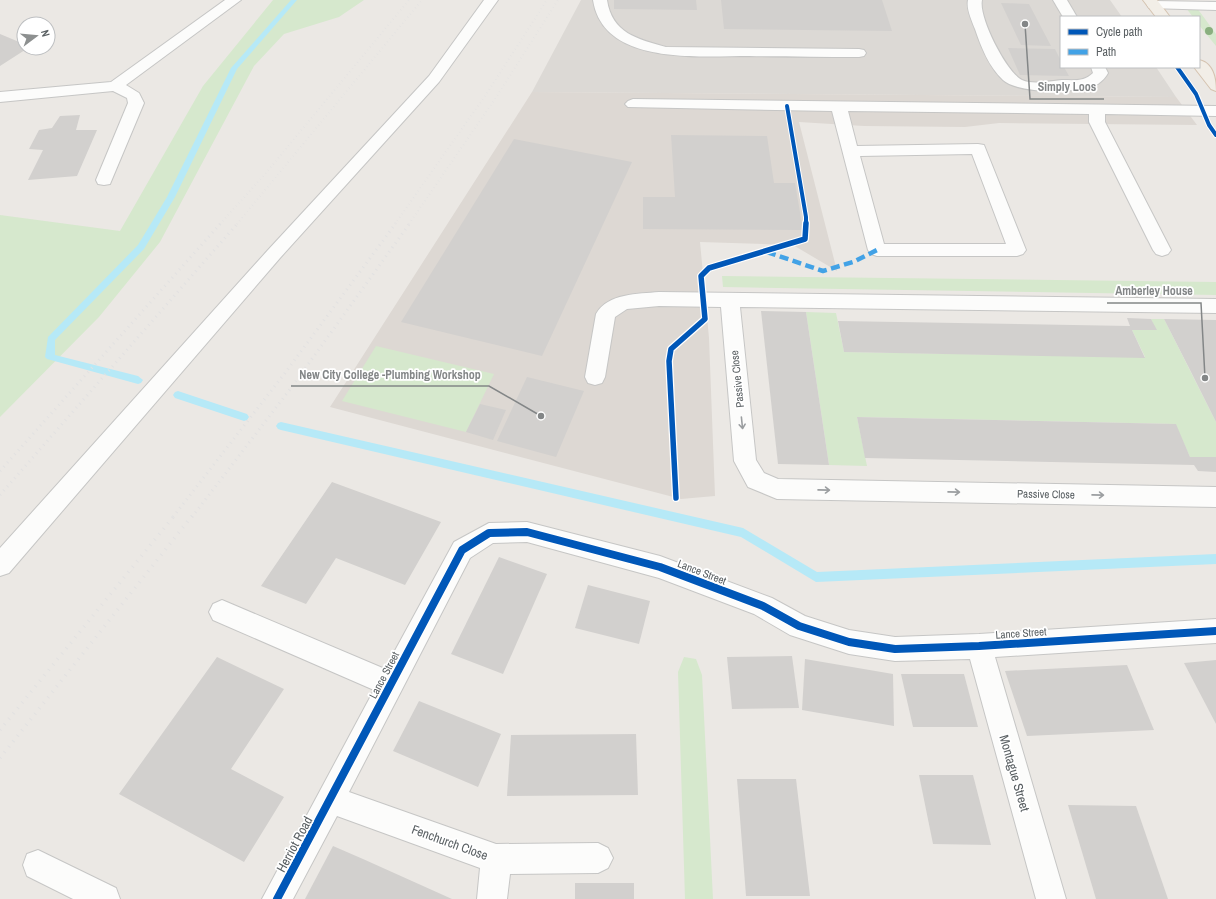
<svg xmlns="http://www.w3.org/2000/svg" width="1216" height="899" viewBox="0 0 1216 899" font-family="'Archivo Narrow',sans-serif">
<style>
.industrial{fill:#dcd9d5}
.education{fill:#ddd8d3}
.green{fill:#d6e8cd}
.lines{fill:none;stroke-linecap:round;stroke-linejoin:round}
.stream{fill:#b6e9f7;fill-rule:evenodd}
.building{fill:#d2d0ce}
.minor-casing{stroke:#c6c6c5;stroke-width:2}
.major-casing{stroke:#d5c3b0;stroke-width:2}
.minor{fill:#fcfcfb;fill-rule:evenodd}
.major{fill:#f2eee7;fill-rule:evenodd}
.rail-far2{stroke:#e2e1e1;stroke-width:2;stroke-dasharray:0.5 3.5;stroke-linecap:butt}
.rail-far1{stroke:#e2e1e1;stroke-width:3;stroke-dasharray:1 4.5;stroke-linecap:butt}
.rail{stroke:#e2e1e1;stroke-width:3.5;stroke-dasharray:1 6;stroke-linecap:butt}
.quiet{stroke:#42a2e6;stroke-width:4.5;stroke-dasharray:9 4.5;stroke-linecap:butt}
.cycleway-far2-casing{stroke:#fff;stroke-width:6}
.cycleway-far1-casing{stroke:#fff;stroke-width:8}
.cycleway-casing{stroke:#fff;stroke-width:10}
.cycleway-far2{stroke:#0057b8;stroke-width:4}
.cycleway-far1{stroke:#0057b8;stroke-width:5.5}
.cycleway{stroke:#0057b8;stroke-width:8}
.tree{fill:#8aaf7f}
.oneway{stroke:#9b9ea0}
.labels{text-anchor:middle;stroke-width:3.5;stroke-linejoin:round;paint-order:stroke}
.street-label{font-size:11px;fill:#5a6063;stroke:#fff}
.near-street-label{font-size:13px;fill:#5a6063;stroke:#fff}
.leader{fill:none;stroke:#838687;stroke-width:1.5}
.callout-dot{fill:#838687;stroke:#fff;stroke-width:1.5}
.callout-label{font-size:12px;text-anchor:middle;font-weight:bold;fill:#838687;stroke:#fff;stroke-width:3.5;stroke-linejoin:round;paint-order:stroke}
</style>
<rect width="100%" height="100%" fill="#ebe8e4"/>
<path class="industrial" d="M581 0H1110L1122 17H1061V67H1156L1176 97 532 92Z"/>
<path class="education" d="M532 92 1176 97 1197 125 999 123 965 127 864 126 799 122 837 271 793 245 700 242 709 338 715 496 681 499 330 407Z"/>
<g class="green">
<path d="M273 0H364L339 17 284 34 254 66 160 242 99 317 0 417V215L120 231 203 86Z"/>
<path d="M1186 8H1197L1216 34V46L1199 25V17H1193Z"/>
<path d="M722 276 1216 282V295L723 287Z"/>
<path d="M806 312 836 313 844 352 1145 357 1132 330H1156L1151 319H1164L1216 422V457H1190L1175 424 857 417 867 466 829 465Z"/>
<path d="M376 346 494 374 466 432 342 401Z"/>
<path d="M684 657 696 659 702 675 713 899H685L678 672Z"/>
</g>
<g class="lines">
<g class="stream">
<path d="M291 0H297L237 69 175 197 144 249 55 340V355L138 376 143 380 141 383 138 384 47 359 45 357 48 337 138 245 167 197 231 68Z"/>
<path d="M178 391 247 414 249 417 247 420 244 421 175 398 173 395 175 392Z"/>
<path d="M281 422 743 528 817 572 1216 554V564L816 582 741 537 281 430 278 429 276 426 278 423Z"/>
</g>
</g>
<g class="building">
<path d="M614 0H696L697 10 614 9Z"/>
<path d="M721 0H882L892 31 724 29Z"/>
<path d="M1001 3 1029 4 1051 46 1021 45Z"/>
<path d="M0 34 24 44V48H28L0 66Z"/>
<path d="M1008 48 1055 49 1061 61V67H1064L1069 76 1020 75Z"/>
<path d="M80 115 76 130H97L77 176 28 180 43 150 29 149 39 130 52 128 60 116Z"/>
<path d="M671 135 767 136 774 183H795L803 230 643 229V197H675Z"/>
<path d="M514 139 632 162 542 356 401 322Z"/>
<path d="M761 311 806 312 829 465 778 464Z"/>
<path d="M1127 318 1151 319 1157 330H1132L1145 358 844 352 838 321 1130 326Z"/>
<path d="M1164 319 1216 320V422L1188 366Z"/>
<path d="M527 377 584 391 556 457 497 441Z"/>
<path d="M480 404 506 410 493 440 466 432Z"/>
<path d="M857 417 1176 424 1190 457H1216V472L1198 471 1194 465 865 458Z"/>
<path d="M332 482 441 522 405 585 336 558 306 604 261 586Z"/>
<path d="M499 557 547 574 503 674 451 654Z"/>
<path d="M588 585 650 601 639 644 575 628Z"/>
<path d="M792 656 799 708 732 709 727 657Z"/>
<path d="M217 657 284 689 231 769 284 797 244 862 119 794Z"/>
<path d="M805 659 893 674 894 726 802 710Z"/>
<path d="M1216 660V724L1184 663Z"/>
<path d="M1127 665 1154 730 1027 736 1005 671Z"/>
<path d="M901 674H964L978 727H913Z"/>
<path d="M419 701 501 734 478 787 393 751Z"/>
<path d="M636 734 638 795 507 796 511 735Z"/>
<path d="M919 775H973L991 845 933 844Z"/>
<path d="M737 779H796L810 896H746Z"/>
<path d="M1068 805 1136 806 1168 899H1096Z"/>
<path d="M333 846 363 859 452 899H305Z"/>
<rect x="575" y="883" width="59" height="16"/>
</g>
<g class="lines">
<defs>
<g id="minor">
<path d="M225 0H241L126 85 139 93 144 103 110 184 104 185 98 184 96 180 128 103 127 98 113 91 0 102V92L111 82Z"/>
<path d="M484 0H498L439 82 280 258 9 573 0 576V548L268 250 429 76Z"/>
<path d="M593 0H607C612 33 637 39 666 47L859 49 864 50 866 53 864 56 859 57C822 57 786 57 749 56 700 56 603 66 593 0Z"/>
<path d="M968 0H982C978 16 1006 72 1022 80 1033 85 1050 81 1062 80 1074 80 1084 82 1093 73L1091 67H1105L1108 73C1106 77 1102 81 1098 84 1081 94 1018 94 1003 80 989 67 981 47 975 29 972 21 966 9 968 0Z"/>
<path d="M1053 0H1067L1077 17H1063Z"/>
<path d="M1154 1 1216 2V10L1149 8 1147 5 1149 2Z"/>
<path d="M633 99 1216 106V116L1105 114V122L1171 250 1168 254 1162 256 1156 254 1153 250 1089 122V114L848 111 857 146 978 144 984 145 1026 250 1023 254 1017 256H877L871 254 868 250 832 111 628 107 625 104 628 101ZM972 154 1006 244H884L860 156Z"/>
<path d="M659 292 1216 299V313L740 307 756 460 764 473 778 479 1216 487V507L777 499 748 487 734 461 721 307 659 306 627 309 615 317 605 377 602 383 595 385 588 383 585 377 596 314C608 293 638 294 659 292Z"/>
<path d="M527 522 660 556 772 598 805 616 849 630 895 637 979 634 1216 619V643L995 657 1066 899H1036L970 659 895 661 849 654 790 635 754 614 659 578 527 542 493 543 470 558 349 792 496 844 598 843 608 848 613 858 608 868 598 873 510 874 507 899H477L480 868 337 816 293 899H262L374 690 213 620 209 612 213 604 222 600 385 669 454 542 489 523Z"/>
<path d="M38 850 116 888 120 899H73L27 876 23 865 27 854Z"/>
</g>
<g id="major">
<path d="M1143 0H1157L1170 17H1156Z"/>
<path d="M1199 60C1213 63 1216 78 1216 91L1211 89 1194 67H1199Z"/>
</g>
</defs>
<use href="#minor" class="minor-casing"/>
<use href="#major" class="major-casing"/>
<use href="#minor" class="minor"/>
<use href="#major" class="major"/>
<g class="rail-far2">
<path d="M220 224 266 173 409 0"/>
<path d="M237 224 422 0"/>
<path d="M395 224 485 96 547 0"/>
<path d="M409 224 495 99 558 0"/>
</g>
<g class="rail-far1">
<path d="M0 471 221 223"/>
<path d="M0 495 238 223"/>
<path d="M173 517 285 373 396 223"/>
<path d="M192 517 291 388 410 223"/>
</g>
<g class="rail">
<path d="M0 730 174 516"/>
<path d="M0 758 192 516"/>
</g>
<path class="quiet" d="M767 252 823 271 853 262 877 250"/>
<defs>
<g id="cycleway-far2">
<path d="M1177 67 1196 94 1209 125 1216 135"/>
<path d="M787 106 806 217V224"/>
</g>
<path id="cycleway-far1" d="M676 498 669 361 671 349 705 319 701 276 709 268 805 239 806 223"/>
<path id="cycleway" d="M277 899 462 550 489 533 527 532 660 567 763 606 799 626 849 642 895 649 979 646 1216 631"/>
</defs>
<use href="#cycleway-far2" class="cycleway-far2-casing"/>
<use href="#cycleway-far1" class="cycleway-far1-casing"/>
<use href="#cycleway" class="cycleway-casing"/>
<use href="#cycleway-far2" class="cycleway-far2"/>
<use href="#cycleway-far1" class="cycleway-far1"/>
<use href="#cycleway" class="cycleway"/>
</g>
<circle class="tree" cx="1209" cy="31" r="4"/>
<defs><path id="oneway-shaft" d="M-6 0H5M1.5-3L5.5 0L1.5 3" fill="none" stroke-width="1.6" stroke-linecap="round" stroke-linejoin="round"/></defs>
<g class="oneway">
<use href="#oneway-shaft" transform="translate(742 423) rotate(84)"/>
<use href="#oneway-shaft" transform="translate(824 490) rotate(1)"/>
<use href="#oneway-shaft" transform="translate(954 492) rotate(1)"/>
<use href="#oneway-shaft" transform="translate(1098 495) rotate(1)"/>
</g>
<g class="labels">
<g class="street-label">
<text transform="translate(737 379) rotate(-96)" y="4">Passive Close</text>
<text transform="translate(1046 494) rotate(1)" y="4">Passive Close</text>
<text transform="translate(702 572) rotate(21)" y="4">Lance Street</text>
<text transform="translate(1021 633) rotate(-4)" y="4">Lance Street</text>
<text transform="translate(384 675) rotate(-62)" y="4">Lance Street</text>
</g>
<g class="near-street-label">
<text transform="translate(1015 773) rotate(74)" y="5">Montague Street</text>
<text transform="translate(450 842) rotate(20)" y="5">Fenchurch Close</text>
<text transform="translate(294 844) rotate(-62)" y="5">Herriot Road</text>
</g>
</g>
<path class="leader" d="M1025 24L1030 99H1104M1205 378L1201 303H1107M541 416L489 386H291"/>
<g class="callout-dot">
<circle cx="1025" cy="24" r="4"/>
<circle cx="1205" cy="378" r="4"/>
<circle cx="541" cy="416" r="4"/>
</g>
<g class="callout-label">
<text x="1067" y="91">Simply Loos</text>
<text x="1154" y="295">Amberley House</text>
<text x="390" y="379">New City College -Plumbing Workshop</text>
</g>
<rect x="1060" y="16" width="140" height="52" fill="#ffffff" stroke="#bdbfc1"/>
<rect x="1068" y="29" width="20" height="6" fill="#0057b8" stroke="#bdbfc1"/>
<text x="1096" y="36" font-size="12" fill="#5a6063">Cycle path</text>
<rect x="1068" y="49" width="20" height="6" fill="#42a2e6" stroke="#bdbfc1"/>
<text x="1096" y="56" font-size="12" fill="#5a6063">Path</text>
<g transform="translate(36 36) rotate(74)"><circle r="19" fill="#ffffff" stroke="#bdbfc1"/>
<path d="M0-3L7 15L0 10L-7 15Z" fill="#8d9090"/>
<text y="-6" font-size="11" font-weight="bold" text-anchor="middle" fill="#5a6063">N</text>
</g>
</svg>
